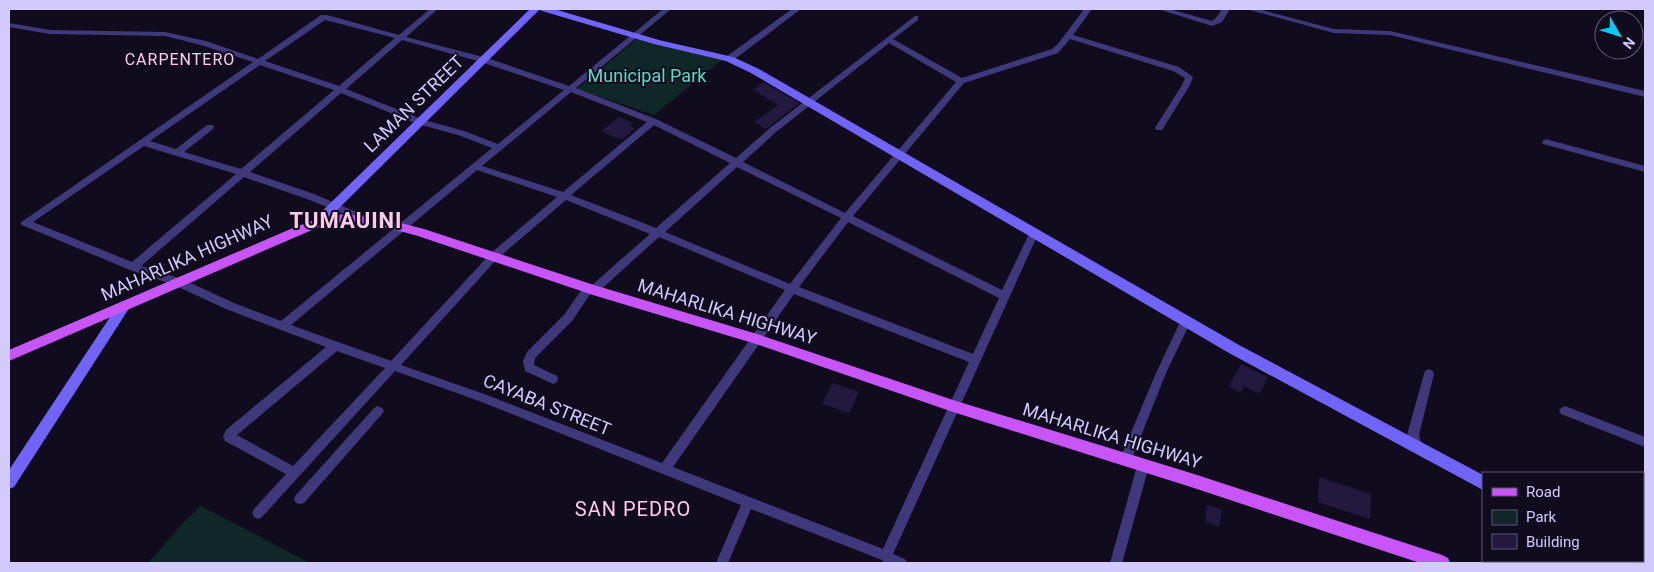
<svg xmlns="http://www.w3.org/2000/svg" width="1654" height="572" viewBox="0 0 1654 572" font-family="Roboto,sans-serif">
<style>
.green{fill:#102727}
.building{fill:#23193e}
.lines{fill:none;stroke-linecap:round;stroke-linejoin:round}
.street{fill:#3f397b;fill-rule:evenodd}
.secondary{fill:#7164fb;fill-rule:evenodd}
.primary{fill:#c755fa;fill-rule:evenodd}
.labels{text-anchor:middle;stroke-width:4;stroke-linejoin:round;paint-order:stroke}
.far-quarter-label{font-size:16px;letter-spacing:1px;fill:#fecce9;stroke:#100c1e}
.park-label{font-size:18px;fill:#59dac2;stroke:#100c1e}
.street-label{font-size:18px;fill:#d3cafe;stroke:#100c1e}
.quarter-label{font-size:20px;letter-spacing:1px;fill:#fecce9;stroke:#100c1e}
.district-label{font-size:22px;font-weight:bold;letter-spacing:1px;fill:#fecce9;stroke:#100c1e}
</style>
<rect width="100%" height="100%" fill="#100c1e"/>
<g class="green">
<path d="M638 38 722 60 654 115 577 89Z"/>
<path d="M201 506 310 563H148L185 521Z"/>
</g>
<g class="building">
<path d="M763 82 799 103 766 129 754 122 778 105 753 90Z"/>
<path d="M619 117 633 123 630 126 635 128 622 140 601 131Z"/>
<path d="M1241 364 1268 378 1259 394 1244 386 1241 393 1229 386Z"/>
<path d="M832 383 859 392 849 413 822 404Z"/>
<path d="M1319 477 1371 494 1370 519 1318 502Z"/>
<path d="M1207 505 1222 510 1219 527 1205 522Z"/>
</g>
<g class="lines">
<g class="street">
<path d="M430 9H438L406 37 487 58 569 86 663 9H671L576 88 656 119 736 158 770 128 915 16H918V20L893 39 962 78 1052 49 1058 44 1084 9H1092L1073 35 1179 67 1193 77 1190 85 1162 130H1156L1155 128 1182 85 1185 78 1173 71 1070 39 1058 53 964 83 853 216 1002 290 1030 232 1033 230 1038 234 893 554 905 559 907 563H885L882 560 751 509 728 563H716L741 505 479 401 395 371 262 517 258 519 254 517 252 513 254 509 286 474 225 441 223 437 226 430 326 347 226 309 174 285 130 270 22 225 20 223 253 62 201 45 165 36 50 34 9 27V23L50 30 165 32 206 41 258 59 321 15H327L399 35ZM325 20 395 38 339 86 265 61ZM402 40 481 62 564 90 498 144 464 131 424 120 346 89ZM889 43 956 82 845 213 743 162 776 132ZM260 65 334 90 241 169 184 152 213 129 214 127 213 125H207L176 149 150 141ZM571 92 647 122 563 192 482 166ZM341 93 418 124 458 135 492 148 281 321 234 303 182 279 141 266 244 177 307 199 362 221H368L370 219 368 217 314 194 250 172ZM654 125 730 163 656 228 571 195ZM144 146 236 174 132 262 33 222ZM737 167 841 218 790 284 665 232ZM477 170 557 197 491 253 391 361 291 325ZM566 200 650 234 592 285H585L564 315 527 352 523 361 525 371 549 382 553 384 557 382 558 379 557 376 534 365 535 358 572 321 591 293H597L659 237 785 290 662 463 487 395 401 365 497 259ZM848 222 999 298 973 354 799 287ZM794 294 969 362 883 549 673 467ZM337 351 385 368 293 466 237 435Z"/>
<path d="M792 9H801L732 61H726V57Z"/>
<path d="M1158 9H1169L1212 21 1216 18 1222 9H1230L1222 22 1212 26Z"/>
<path d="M1246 9H1258L1334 29 1390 31 1645 91V97L1390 35 1334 33Z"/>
<path d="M1546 139 1645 166V172L1543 144 1542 142Z"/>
<path d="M1186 317 1190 318 1191 321 1166 373 1131 461 1129 465 1125 466 1121 465 1119 461 1156 373 1182 318Z"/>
<path d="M1429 369 1433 371 1434 374 1419 435 1422 446 1420 450 1416 451 1412 450 1407 435 1424 374 1425 371Z"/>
<path d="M378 406 382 408 384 411 382 414 304 503 300 504 296 503 294 499 296 495 374 408Z"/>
<path d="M1565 406 1645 437V447L1561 414 1559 411 1561 408Z"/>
<path d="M1143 461 1147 462 1149 466 1122 563H1110L1137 466 1139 462Z"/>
</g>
<g class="secondary">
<path d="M530 9H540L321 226H313L311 223 313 220Z"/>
<path d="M540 9H554L659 40 733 57 759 69 1239 345 1483 475V490L1229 353 751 73 726 61 654 44 542 11Z"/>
<path d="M124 301 128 302 130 306 128 310 14 487 9 489V470L120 302Z"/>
<path d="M1617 561H1637L1638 563H1618Z"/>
</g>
<path class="primary" d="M344 214 385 219 424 229 594 285 757 334 953 400 1194 474 1442 555 1448 558 1450 563H1420L1194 488 953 412 756 344 593 295 418 236 385 227 344 222 319 227 9 361V350L293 228 317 219Z"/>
</g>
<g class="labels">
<g class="far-quarter-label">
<text x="180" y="65">CARPENTERO</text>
</g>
<g class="park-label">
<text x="647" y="82">Municipal Park</text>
</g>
<g class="street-label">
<text transform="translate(414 104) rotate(-44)" y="6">LAMAN STREET</text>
<text transform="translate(187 258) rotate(-24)" y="6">MAHARLIKA HIGHWAY</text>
<text transform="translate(727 312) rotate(17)" y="6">MAHARLIKA HIGHWAY</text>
<text transform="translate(547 405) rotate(22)" y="6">CAYABA STREET</text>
<text transform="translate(1112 436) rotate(17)" y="6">MAHARLIKA HIGHWAY</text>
</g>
<g class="quarter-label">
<text x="633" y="516">SAN PEDRO</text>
</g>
<g class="district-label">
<text x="346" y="228">TUMAUINI</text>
</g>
</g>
<rect width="1654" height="572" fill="none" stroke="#d3cafe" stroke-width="20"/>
<rect x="1482" y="472" width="162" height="90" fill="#100c1e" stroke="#5e5878"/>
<rect x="1492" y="488" width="25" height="8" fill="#c755fa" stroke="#5e5878"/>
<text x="1526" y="497" font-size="15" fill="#d3cafe">Road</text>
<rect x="1492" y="510" width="25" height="15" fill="#102727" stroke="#5e5878"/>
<text x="1526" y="522" font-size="15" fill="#d3cafe">Park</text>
<rect x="1492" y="534" width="25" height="15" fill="#23193e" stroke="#5e5878"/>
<text x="1526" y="547" font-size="15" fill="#d3cafe">Building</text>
<g transform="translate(1619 35) rotate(129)"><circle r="24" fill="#100c1e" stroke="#5e5878"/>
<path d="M0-4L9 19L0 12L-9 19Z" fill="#07c8ed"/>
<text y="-8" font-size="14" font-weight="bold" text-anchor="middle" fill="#d3cafe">N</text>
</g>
</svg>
